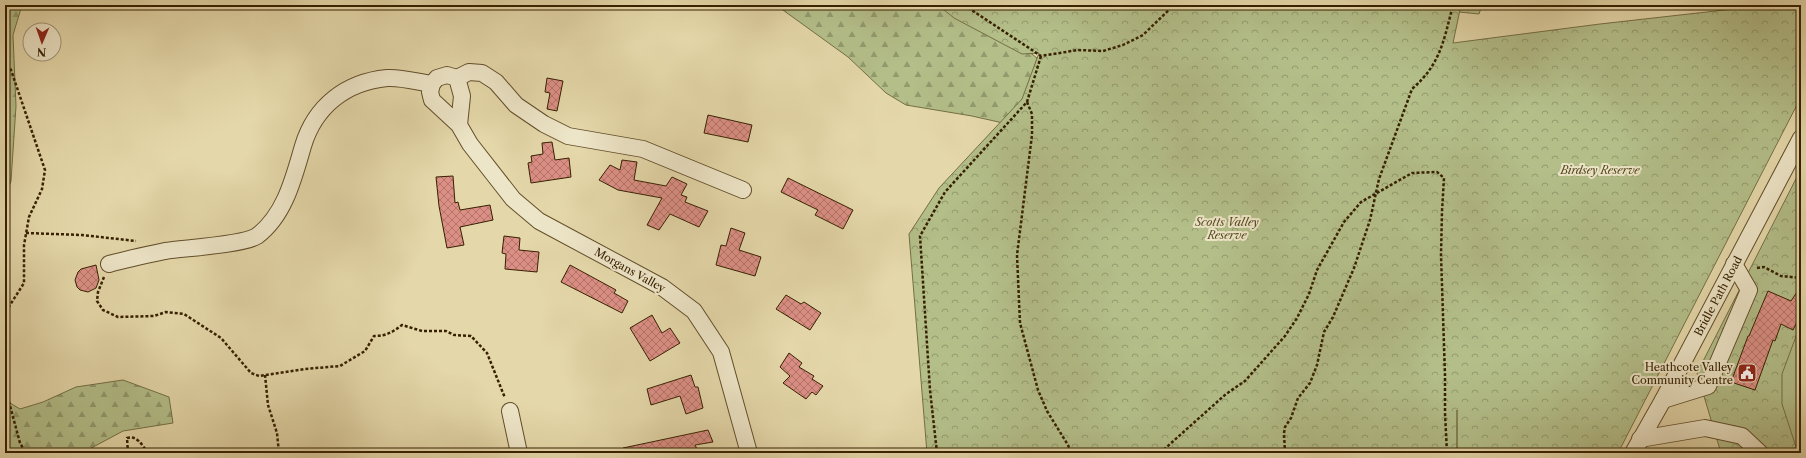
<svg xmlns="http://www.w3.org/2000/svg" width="1806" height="458" viewBox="0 0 1806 458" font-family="'Libre Caslon Text',serif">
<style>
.forest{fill:url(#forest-firs);stroke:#746f44}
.park{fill:url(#park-crowns);stroke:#746f44}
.garden{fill:#b3be89;stroke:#746f44}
.building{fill:url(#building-cross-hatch);stroke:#362000}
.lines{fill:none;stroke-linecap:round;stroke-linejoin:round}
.minor-casing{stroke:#624e2a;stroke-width:18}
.path{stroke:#362000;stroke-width:2.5;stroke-dasharray:3 2;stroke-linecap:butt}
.minor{stroke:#ede5c7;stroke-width:16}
.labels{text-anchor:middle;stroke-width:4;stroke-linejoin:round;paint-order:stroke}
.park-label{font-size:11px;font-style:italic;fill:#554822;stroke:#ede5c7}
.street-label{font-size:11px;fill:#362000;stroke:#ede5c7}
.poi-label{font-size:11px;fill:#362000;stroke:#ede5c7;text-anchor:end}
</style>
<defs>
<pattern id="forest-firs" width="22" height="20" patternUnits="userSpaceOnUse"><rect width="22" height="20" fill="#b3be89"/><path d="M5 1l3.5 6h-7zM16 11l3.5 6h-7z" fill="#929a6e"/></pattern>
<pattern id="park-crowns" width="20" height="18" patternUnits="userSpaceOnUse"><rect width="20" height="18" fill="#b3be89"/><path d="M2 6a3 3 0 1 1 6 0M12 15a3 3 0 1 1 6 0" fill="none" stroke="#929a6e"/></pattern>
<pattern id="building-cross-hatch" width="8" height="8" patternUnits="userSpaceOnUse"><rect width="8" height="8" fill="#dc8f85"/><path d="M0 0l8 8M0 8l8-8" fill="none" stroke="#b3746a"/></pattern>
</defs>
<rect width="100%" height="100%" fill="#e4d7a9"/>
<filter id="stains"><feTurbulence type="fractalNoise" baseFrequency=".005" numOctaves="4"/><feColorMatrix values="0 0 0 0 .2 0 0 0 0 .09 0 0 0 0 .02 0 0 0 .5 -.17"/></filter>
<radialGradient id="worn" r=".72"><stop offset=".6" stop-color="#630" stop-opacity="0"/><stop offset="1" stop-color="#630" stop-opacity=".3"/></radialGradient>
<g class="forest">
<path d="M5 5H22L13 35 16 106 11 181 5 198Z"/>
<path d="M776 5H950L1020 45 1037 58 1025 101 1003 123 972 116 906 105 886 93 848 57Z"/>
<path d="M1461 5H1482L1479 14 1459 12Z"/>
<path d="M123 380 169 397 173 423 123 431 82 453H5V400L20 409 43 402 76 387Z"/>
</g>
<g class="park">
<path d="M938 5H1461L1453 43 1600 24 1769 5H1801V97L1618 453H1457V410V453H927L909 234 939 188 1022 99 1039 53 1022 54 954 18Z"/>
<path d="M1801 169V453H1721L1697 373Z"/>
</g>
<path class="garden" d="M1801 323V453H1798L1782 404V374Z"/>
<g class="building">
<path d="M547 78 563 81 557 111 547 109 550 93 545 92Z"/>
<path d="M708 115 752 125 748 142 704 133Z"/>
<path d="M552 142 555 160 569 158 571 177 531 183 528 163 532 162 531 156 543 154 542 143Z"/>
<path d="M622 160 637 162 634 180 666 186 672 177 687 184 681 195 687 197 685 202 708 211 699 227 670 214 659 230 647 225 662 198 618 190 599 180 610 165 620 170Z"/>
<path d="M453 176 455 203 458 202 460 210 490 205 493 220 460 227 464 245 447 248 439 206 436 177Z"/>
<path d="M788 178 853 210 843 229 815 215 818 210 781 192Z"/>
<path d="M731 228 745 233 739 250 761 257 755 276 716 265 721 245 726 246Z"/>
<path d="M504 236 520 238 519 250 539 252 537 272 505 269 506 254 502 253Z"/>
<path d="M96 265 99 280 96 288 88 292 80 290 77 287 75 280 78 272 81 269Z"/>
<path d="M570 265 616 290 614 293 628 301 622 313 561 282Z"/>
<path d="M1801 286V314L1793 330 1781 324 1775 341 1773 340 1755 390 1731 382 1748 336H1749L1754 324 1768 291 1791 301Z"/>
<path d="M786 295 801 304 804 302 821 313 810 330 776 309Z"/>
<path d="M652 315 662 333 670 328 680 343 650 361 630 328Z"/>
<path d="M789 353 802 363 799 367 814 376 812 379 823 386 816 395 812 392 806 399 783 383 790 376 780 367Z"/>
<path d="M691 375 695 387H698L703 408 686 414 680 396 651 405 647 389Z"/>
<path d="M708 430 713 442 695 445 699 453H624L623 448Z"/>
</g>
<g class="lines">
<defs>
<g id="minor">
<path d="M457 78 469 72 482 73 496 82 516 105 544 124 568 136 643 149 743 190"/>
<path d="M459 125 462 96 457 78 447 75 437 78 432 84 430 92 432 100 459 125 470 144 513 199 539 221 662 287 694 311 721 352 749 453"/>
<path d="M109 264C127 259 146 255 165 251 184 248 243 245 257 236 285 215 294 177 303 146 315 106 346 82 387 78 401 77 418 82 432 84"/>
<path d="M1663 400 1708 386 1749 290 1734 264"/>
<path d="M510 411 519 453"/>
<path d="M1640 439 1705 428 1742 436 1760 453"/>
<path d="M1633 453 1663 400 1801 138"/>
</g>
</defs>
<use href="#minor" class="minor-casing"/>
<g class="path">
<path d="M964 5 1041 56 1078 50 1103 51 1123 45 1143 35 1174 5"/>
<path d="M5 60 11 70 45 170 42 189 29 217 24 245V283L5 313"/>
<path d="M1027 102 1032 114V135L1017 255 1020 323 1038 390 1047 411 1068 445 1071 453"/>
<path d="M26 233 82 235 136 241"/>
<path d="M1757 268 1764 267 1781 276 1801 278"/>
<path d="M104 277 98 292 97 301 103 310 118 317 154 316 166 312 184 314 221 338 251 373 259 376 305 369 340 366 365 351 374 336C386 336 393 332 402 325L422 331H446L454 335 471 336 487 353 505 398"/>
<path d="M265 375 268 405 277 433 279 453"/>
<path d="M5 387 20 443 26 453"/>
<path d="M128 453 127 438C137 435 142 445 148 453"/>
<path d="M937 453 930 390 920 236 945 192 1027 102 1041 56"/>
<path d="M1160 453 1226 394 1245 381 1285 336 1297 318 1309 294 1317 270 1344 222 1361 202 1412 173 1437 172 1444 178 1442 211 1441 255 1445 376V413L1447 453"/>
<path d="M1285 453 1284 433 1285 427 1291 418 1298 398 1310 383 1317 365 1324 332 1333 317 1354 268 1370 220 1379 179 1412 89C1441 64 1444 39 1453 5"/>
</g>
<use href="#minor" class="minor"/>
</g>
<defs>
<symbol id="civic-square" viewBox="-11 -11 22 22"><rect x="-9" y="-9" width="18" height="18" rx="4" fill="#8f2418" stroke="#ede5c7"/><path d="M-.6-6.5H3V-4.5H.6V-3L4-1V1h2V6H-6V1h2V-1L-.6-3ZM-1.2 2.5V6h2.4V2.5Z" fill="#fff"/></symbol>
</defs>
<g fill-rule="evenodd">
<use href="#civic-square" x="1736" y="362" width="22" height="22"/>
</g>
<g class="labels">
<g class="park-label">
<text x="1600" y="174">Birdsey Reserve</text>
<text x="1227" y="226">Scotts Valley<tspan x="1227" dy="13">Reserve</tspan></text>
</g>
<g class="street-label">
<text transform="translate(630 270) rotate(29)" y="4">Morgans Valley</text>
<text transform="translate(1718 296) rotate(-62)" y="4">Bridle Path Road</text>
</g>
<g class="poi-label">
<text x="1733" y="371">Heathcote Valley<tspan x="1733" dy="13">Community Centre</tspan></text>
</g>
</g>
<rect width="1806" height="458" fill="none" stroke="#e4d7a9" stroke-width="20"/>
<rect x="6" y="6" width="1794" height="446" fill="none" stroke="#362000" stroke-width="2"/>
<rect x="10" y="10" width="1786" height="438" fill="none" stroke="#362000"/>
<g transform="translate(42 42) rotate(182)"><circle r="19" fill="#ede5c7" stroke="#a49677"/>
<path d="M0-3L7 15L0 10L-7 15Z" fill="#8f2418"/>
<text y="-6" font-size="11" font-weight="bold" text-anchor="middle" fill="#362000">N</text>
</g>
<rect width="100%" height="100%" filter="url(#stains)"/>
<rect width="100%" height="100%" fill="url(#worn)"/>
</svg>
